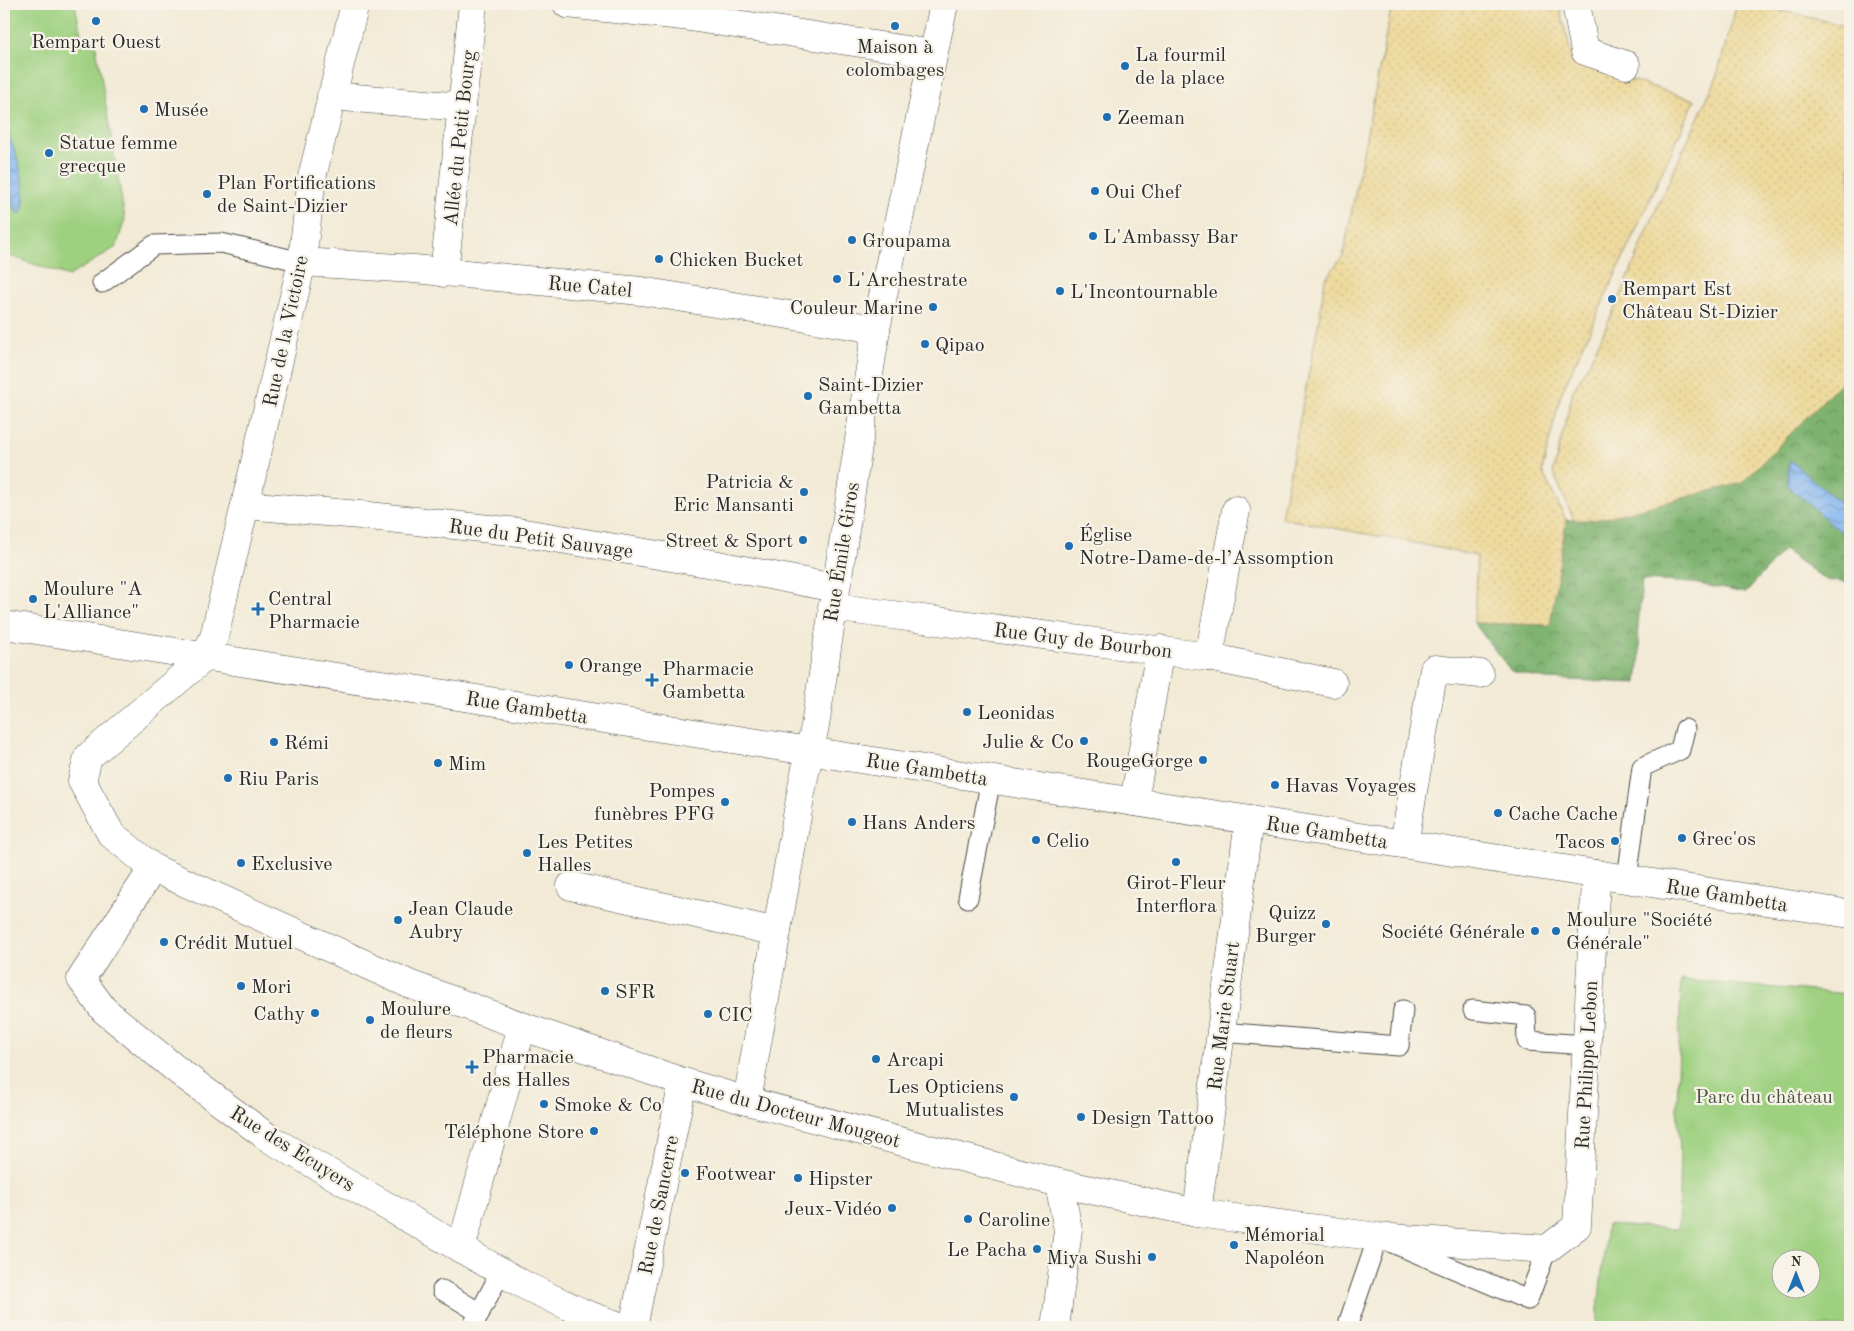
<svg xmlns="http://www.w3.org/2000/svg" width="1854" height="1331" viewBox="0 0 1854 1331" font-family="'Old Standard TT',serif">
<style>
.green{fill:#9dd07f;stroke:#647e55;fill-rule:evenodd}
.forest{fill:url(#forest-crowns);stroke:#546e4c}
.sand{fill:url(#sand-dots);stroke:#8c8264}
.water{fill:url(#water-waves);stroke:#57708e}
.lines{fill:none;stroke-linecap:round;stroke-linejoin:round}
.lane-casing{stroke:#494844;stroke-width:21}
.street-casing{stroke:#494844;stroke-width:29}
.secondary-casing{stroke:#494844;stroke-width:29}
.lane{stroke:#fff;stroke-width:19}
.street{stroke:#fff;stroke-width:28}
.secondary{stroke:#fff;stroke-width:28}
.poi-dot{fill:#1f6fb2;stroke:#f7f3e8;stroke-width:2}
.labels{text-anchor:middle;stroke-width:4.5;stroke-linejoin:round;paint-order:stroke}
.poi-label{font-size:20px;fill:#2b2b2b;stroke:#f7f3e8;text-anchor:start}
.street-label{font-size:20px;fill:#2b2b2b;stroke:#f7f3e8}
.park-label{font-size:20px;fill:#485440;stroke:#f7f3e8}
</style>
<defs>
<pattern id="forest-crowns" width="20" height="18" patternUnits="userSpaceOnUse" patternTransform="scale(1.25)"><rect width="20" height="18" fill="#7eb26e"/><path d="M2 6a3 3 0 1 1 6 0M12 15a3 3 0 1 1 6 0" fill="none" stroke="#67915b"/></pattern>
<pattern id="sand-dots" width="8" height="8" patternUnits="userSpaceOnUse" patternTransform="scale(1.25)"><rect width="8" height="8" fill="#eeda9e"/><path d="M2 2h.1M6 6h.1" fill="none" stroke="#cb8" stroke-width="1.8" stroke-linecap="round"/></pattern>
<pattern id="water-waves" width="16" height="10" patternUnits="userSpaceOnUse" patternTransform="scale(1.25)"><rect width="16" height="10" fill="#83b6f0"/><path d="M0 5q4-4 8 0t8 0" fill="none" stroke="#6b94c3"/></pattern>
</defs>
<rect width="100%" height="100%" fill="#f7f3e8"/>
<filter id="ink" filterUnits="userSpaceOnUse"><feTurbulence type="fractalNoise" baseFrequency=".02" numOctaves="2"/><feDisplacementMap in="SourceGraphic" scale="10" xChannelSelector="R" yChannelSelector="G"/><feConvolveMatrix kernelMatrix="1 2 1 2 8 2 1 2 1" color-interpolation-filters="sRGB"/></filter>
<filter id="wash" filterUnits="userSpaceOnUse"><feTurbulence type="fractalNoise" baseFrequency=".0096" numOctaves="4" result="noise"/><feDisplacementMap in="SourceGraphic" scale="20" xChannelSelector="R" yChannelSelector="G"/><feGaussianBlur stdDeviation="1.12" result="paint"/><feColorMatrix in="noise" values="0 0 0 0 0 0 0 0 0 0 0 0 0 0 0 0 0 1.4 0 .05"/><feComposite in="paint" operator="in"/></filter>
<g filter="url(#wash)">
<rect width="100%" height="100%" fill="#f2ead5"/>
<g class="green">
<path d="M4 4H75L82 39 95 40 125 219 116 247 69 276 4 254Z"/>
<path d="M1681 980 1850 994V1327H1596L1607 1225 1678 1229 1680 1149 1677 1108ZM1782 1258H1812V1288H1782Z"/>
</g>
<path class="forest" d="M1850 373V583L1826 580 1784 550 1745 593 1693 583 1642 580 1638 627 1640 655 1637 683 1546 679 1511 671 1474 623 1549 625 1554 585 1566 520H1596L1742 483Z"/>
<g class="sand">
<path d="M1392 4H1559L1573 62 1695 100 1561 394 1542 471 1566 520 1550 625 1474 623 1477 556 1420 544 1281 518 1320 314 1325 279 1343 256Z"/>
<path d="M1737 4H1753L1850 27V373L1742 483 1596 520H1574L1553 472 1573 391 1591 359 1624 288 1657 207 1716 79Z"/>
</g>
<g class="water">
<path d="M4 127C15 144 31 195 21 213H17L13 207 9 174 4 152Z"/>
<path d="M1790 460 1850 512V540L1787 485Z"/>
</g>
</g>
<g filter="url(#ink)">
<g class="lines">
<defs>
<g id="lane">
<path d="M102 283 154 245 221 243 302 262"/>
<path d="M1627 879 1642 767 1680 750 1685 729"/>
<path d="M968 898 991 779"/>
<path d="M1473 1010 1526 1016 1527 1041 1587 1045"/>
<path d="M1220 1032 1399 1046 1403 1010"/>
<path d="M442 1290 480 1313"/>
<path d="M1349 1321 1378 1237 1528 1300 1547 1249"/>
<path d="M472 1327 501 1272"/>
</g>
<g id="street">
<path d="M355 4 312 177 302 262 214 637 205 657 88 757 82 781 111 834 153 868 409 984 530 1029 683 1082 747 1101 1059 1183 1197 1213 1378 1237 1547 1249 1577 1226 1594 910 1597 874"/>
<path d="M567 4 683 16 933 54"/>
<path d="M1576 4 1585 51 1626 65"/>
<path d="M331 96 462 107"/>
<path d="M302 262 414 269 641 291 876 329"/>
<path d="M444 273 473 4"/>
<path d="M245 505 360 515 518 532 713 564 835 588"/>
<path d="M832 607 1209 657 1333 683"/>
<path d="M1209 657 1236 510"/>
<path d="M1134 802 1160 649"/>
<path d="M1404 844 1434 669 1480 674"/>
<path d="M153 868 81 979 104 1010 177 1070 270 1139 526 1286 583 1313 622 1327"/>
<path d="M571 886 777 932"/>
<path d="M747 1101 803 782 815 726 876 329 944 4"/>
<path d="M1197 1213 1249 820"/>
<path d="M461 1249 522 1026"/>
<path d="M633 1327 683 1082"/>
<path d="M1055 1327 1068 1230 1059 1183"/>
</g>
<path id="secondary" d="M4 625 1850 914"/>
</defs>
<use href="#lane" class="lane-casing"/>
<use href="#street" class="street-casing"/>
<use href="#secondary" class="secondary-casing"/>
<use href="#lane" class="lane"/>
<use href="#street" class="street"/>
<use href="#secondary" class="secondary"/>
</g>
</g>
<g class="poi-dot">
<circle cx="96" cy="21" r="5"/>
<circle cx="895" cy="26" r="5"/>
<circle cx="1125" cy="66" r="5"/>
<circle cx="144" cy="109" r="5"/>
<circle cx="1107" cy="117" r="5"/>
<circle cx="49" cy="153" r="5"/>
<circle cx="1095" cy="191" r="5"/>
<circle cx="207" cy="194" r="5"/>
<circle cx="1093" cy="236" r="5"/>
<circle cx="852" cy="240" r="5"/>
<circle cx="659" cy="259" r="5"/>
<circle cx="837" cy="279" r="5"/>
<circle cx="1060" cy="291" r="5"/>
<circle cx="1612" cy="299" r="5"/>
<circle cx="933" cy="307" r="5"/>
<circle cx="925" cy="344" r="5"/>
<circle cx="808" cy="396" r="5"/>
<circle cx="804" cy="492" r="5"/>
<circle cx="803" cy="540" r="5"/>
<circle cx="1069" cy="546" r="5"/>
<circle cx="33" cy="599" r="5"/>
<path d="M255.5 601.5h5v5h5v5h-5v5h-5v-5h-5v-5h5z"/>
<circle cx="569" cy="665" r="5"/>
<path d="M649.5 672.5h5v5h5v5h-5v5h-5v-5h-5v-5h5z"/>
<circle cx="967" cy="712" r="5"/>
<circle cx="1084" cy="741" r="5"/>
<circle cx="274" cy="742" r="5"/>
<circle cx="1203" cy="760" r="5"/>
<circle cx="438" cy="763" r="5"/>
<circle cx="228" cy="778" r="5"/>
<circle cx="1275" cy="785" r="5"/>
<circle cx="725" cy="802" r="5"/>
<circle cx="1498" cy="813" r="5"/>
<circle cx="852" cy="822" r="5"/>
<circle cx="1682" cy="838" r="5"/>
<circle cx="1036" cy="840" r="5"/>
<circle cx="1615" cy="841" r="5"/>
<circle cx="527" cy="853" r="5"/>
<circle cx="1176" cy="862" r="5"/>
<circle cx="241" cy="863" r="5"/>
<circle cx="398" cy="920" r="5"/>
<circle cx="1326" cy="924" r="5"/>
<circle cx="1535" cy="931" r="5"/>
<circle cx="1556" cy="931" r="5"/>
<circle cx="164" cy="942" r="5"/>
<circle cx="241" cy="986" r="5"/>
<circle cx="605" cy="991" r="5"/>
<circle cx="315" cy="1013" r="5"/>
<circle cx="708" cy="1014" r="5"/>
<circle cx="370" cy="1020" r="5"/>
<circle cx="876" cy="1059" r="5"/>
<path d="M469.5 1059.5h5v5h5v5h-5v5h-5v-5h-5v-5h5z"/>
<circle cx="1014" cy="1097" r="5"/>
<circle cx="544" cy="1104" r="5"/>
<circle cx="1081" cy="1117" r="5"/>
<circle cx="594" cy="1131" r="5"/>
<circle cx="685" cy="1173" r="5"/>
<circle cx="798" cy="1178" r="5"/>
<circle cx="892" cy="1208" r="5"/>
<circle cx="968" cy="1219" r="5"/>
<circle cx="1234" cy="1245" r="5"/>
<circle cx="1037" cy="1249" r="5"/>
<circle cx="1152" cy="1257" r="5"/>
</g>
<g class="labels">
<g class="poi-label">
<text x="96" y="48" text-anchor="middle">Rempart Ouest</text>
<text x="895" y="53" text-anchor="middle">Maison à<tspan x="895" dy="23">colombages</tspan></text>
<text x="1135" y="61">La fourmil<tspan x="1135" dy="23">de la place</tspan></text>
<text x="154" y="116">Musée</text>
<text x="1117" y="124">Zeeman</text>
<text x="59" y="149">Statue femme<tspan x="59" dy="23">grecque</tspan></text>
<text x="217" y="189">Plan Fortifications<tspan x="217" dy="23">de Saint-Dizier</tspan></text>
<text x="1105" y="198">Oui Chef</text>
<text x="1103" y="243">L'Ambassy Bar</text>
<text x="862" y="247">Groupama</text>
<text x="669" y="266">Chicken Bucket</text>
<text x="847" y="286">L'Archestrate</text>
<text x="1622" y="295">Rempart Est<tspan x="1622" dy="23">Château St-Dizier</tspan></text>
<text x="1070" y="298">L'Incontournable</text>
<text x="923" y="314" text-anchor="end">Couleur Marine</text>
<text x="935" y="351">Qipao</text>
<text x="818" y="391">Saint-Dizier<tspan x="818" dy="23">Gambetta</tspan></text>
<text x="794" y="488" text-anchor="end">Patricia &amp;<tspan x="794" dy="23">Eric Mansanti</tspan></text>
<text x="1079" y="541">Église<tspan x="1079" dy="23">Notre-Dame-de-l’Assomption</tspan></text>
<text x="793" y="547" text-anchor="end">Street &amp; Sport</text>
<text x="43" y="595">Moulure "A<tspan x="43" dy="23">L'Alliance"</tspan></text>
<text x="268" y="605">Central<tspan x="268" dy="23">Pharmacie</tspan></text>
<text x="579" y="672">Orange</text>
<text x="662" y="675">Pharmacie<tspan x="662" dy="23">Gambetta</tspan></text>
<text x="977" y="719">Leonidas</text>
<text x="1074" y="748" text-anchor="end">Julie &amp; Co</text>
<text x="284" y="749">Rémi</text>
<text x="1193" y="767" text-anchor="end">RougeGorge</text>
<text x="448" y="770">Mim</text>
<text x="238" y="785">Riu Paris</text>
<text x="1285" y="792">Havas Voyages</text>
<text x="715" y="797" text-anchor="end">Pompes<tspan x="715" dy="23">funèbres PFG</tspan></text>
<text x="1508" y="820">Cache Cache</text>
<text x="862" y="829">Hans Anders</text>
<text x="1692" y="845">Grec'os</text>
<text x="1046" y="847">Celio</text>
<text x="537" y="848">Les Petites<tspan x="537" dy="23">Halles</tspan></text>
<text x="1605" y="848" text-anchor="end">Tacos</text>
<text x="251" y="870">Exclusive</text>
<text x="1176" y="889" text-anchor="middle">Girot-Fleur<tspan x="1176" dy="23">Interflora</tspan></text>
<text x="408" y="915">Jean Claude<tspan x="408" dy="23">Aubry</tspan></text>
<text x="1316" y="919" text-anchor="end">Quizz<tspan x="1316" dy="23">Burger</tspan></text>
<text x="1566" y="926">Moulure "Société<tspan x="1566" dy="23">Générale"</tspan></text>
<text x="1525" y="938" text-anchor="end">Société Générale</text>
<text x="174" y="949">Crédit Mutuel</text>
<text x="251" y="993">Mori</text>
<text x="615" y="998">SFR</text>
<text x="380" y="1015">Moulure<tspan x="380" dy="23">de fleurs</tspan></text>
<text x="305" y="1020" text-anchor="end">Cathy</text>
<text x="718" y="1021">CIC</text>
<text x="482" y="1063">Pharmacie<tspan x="482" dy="23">des Halles</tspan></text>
<text x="886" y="1066">Arcapi</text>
<text x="1004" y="1093" text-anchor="end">Les Opticiens<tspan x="1004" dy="23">Mutualistes</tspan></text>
<text x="554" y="1111">Smoke &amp; Co</text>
<text x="1091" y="1124">Design Tattoo</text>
<text x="584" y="1138" text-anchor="end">Téléphone Store</text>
<text x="695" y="1180">Footwear</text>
<text x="808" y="1185">Hipster</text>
<text x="882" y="1215" text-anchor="end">Jeux-Vidéo</text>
<text x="978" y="1226">Caroline</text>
<text x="1244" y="1241">Mémorial<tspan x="1244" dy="23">Napoléon</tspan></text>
<text x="1027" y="1256" text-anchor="end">Le Pacha</text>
<text x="1142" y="1264" text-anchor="end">Miya Sushi</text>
</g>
<g class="street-label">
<text transform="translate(459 138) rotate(-84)" y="7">Allée du Petit Bourg</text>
<text transform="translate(590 286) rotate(5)" y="7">Rue Catel</text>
<text transform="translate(285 331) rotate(-78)" y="7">Rue de la Victoire</text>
<text transform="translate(541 538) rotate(8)" y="7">Rue du Petit Sauvage</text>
<text transform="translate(841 552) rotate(-81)" y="7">Rue Émile Giros</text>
<text transform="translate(1083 640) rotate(7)" y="7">Rue Guy de Bourbon</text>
<text transform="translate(527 707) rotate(9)" y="7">Rue Gambetta</text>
<text transform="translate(927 769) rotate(9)" y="7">Rue Gambetta</text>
<text transform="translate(1327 832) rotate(9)" y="7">Rue Gambetta</text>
<text transform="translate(1727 895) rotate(9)" y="7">Rue Gambetta</text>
<text transform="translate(1223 1016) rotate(-83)" y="7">Rue Marie Stuart</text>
<text transform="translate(1586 1065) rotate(-87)" y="7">Rue Philippe Lebon</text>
<text transform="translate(796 1113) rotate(15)" y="7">Rue du Docteur Mougeot</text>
<text transform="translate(293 1148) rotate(32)" y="7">Rue des Ecuyers</text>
<text transform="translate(658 1205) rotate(-79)" y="7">Rue de Sancerre</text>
</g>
<g class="park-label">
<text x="1764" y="1103">Parc du château</text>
</g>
</g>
<rect width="1854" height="1331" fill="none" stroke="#f7f3e8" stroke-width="20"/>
<g transform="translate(1796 1274)"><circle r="24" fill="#f7f3e8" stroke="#a5a39c"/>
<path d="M0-4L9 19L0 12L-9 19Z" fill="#1f6fb2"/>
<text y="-8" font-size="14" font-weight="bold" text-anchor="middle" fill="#2b2b2b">N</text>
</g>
</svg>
